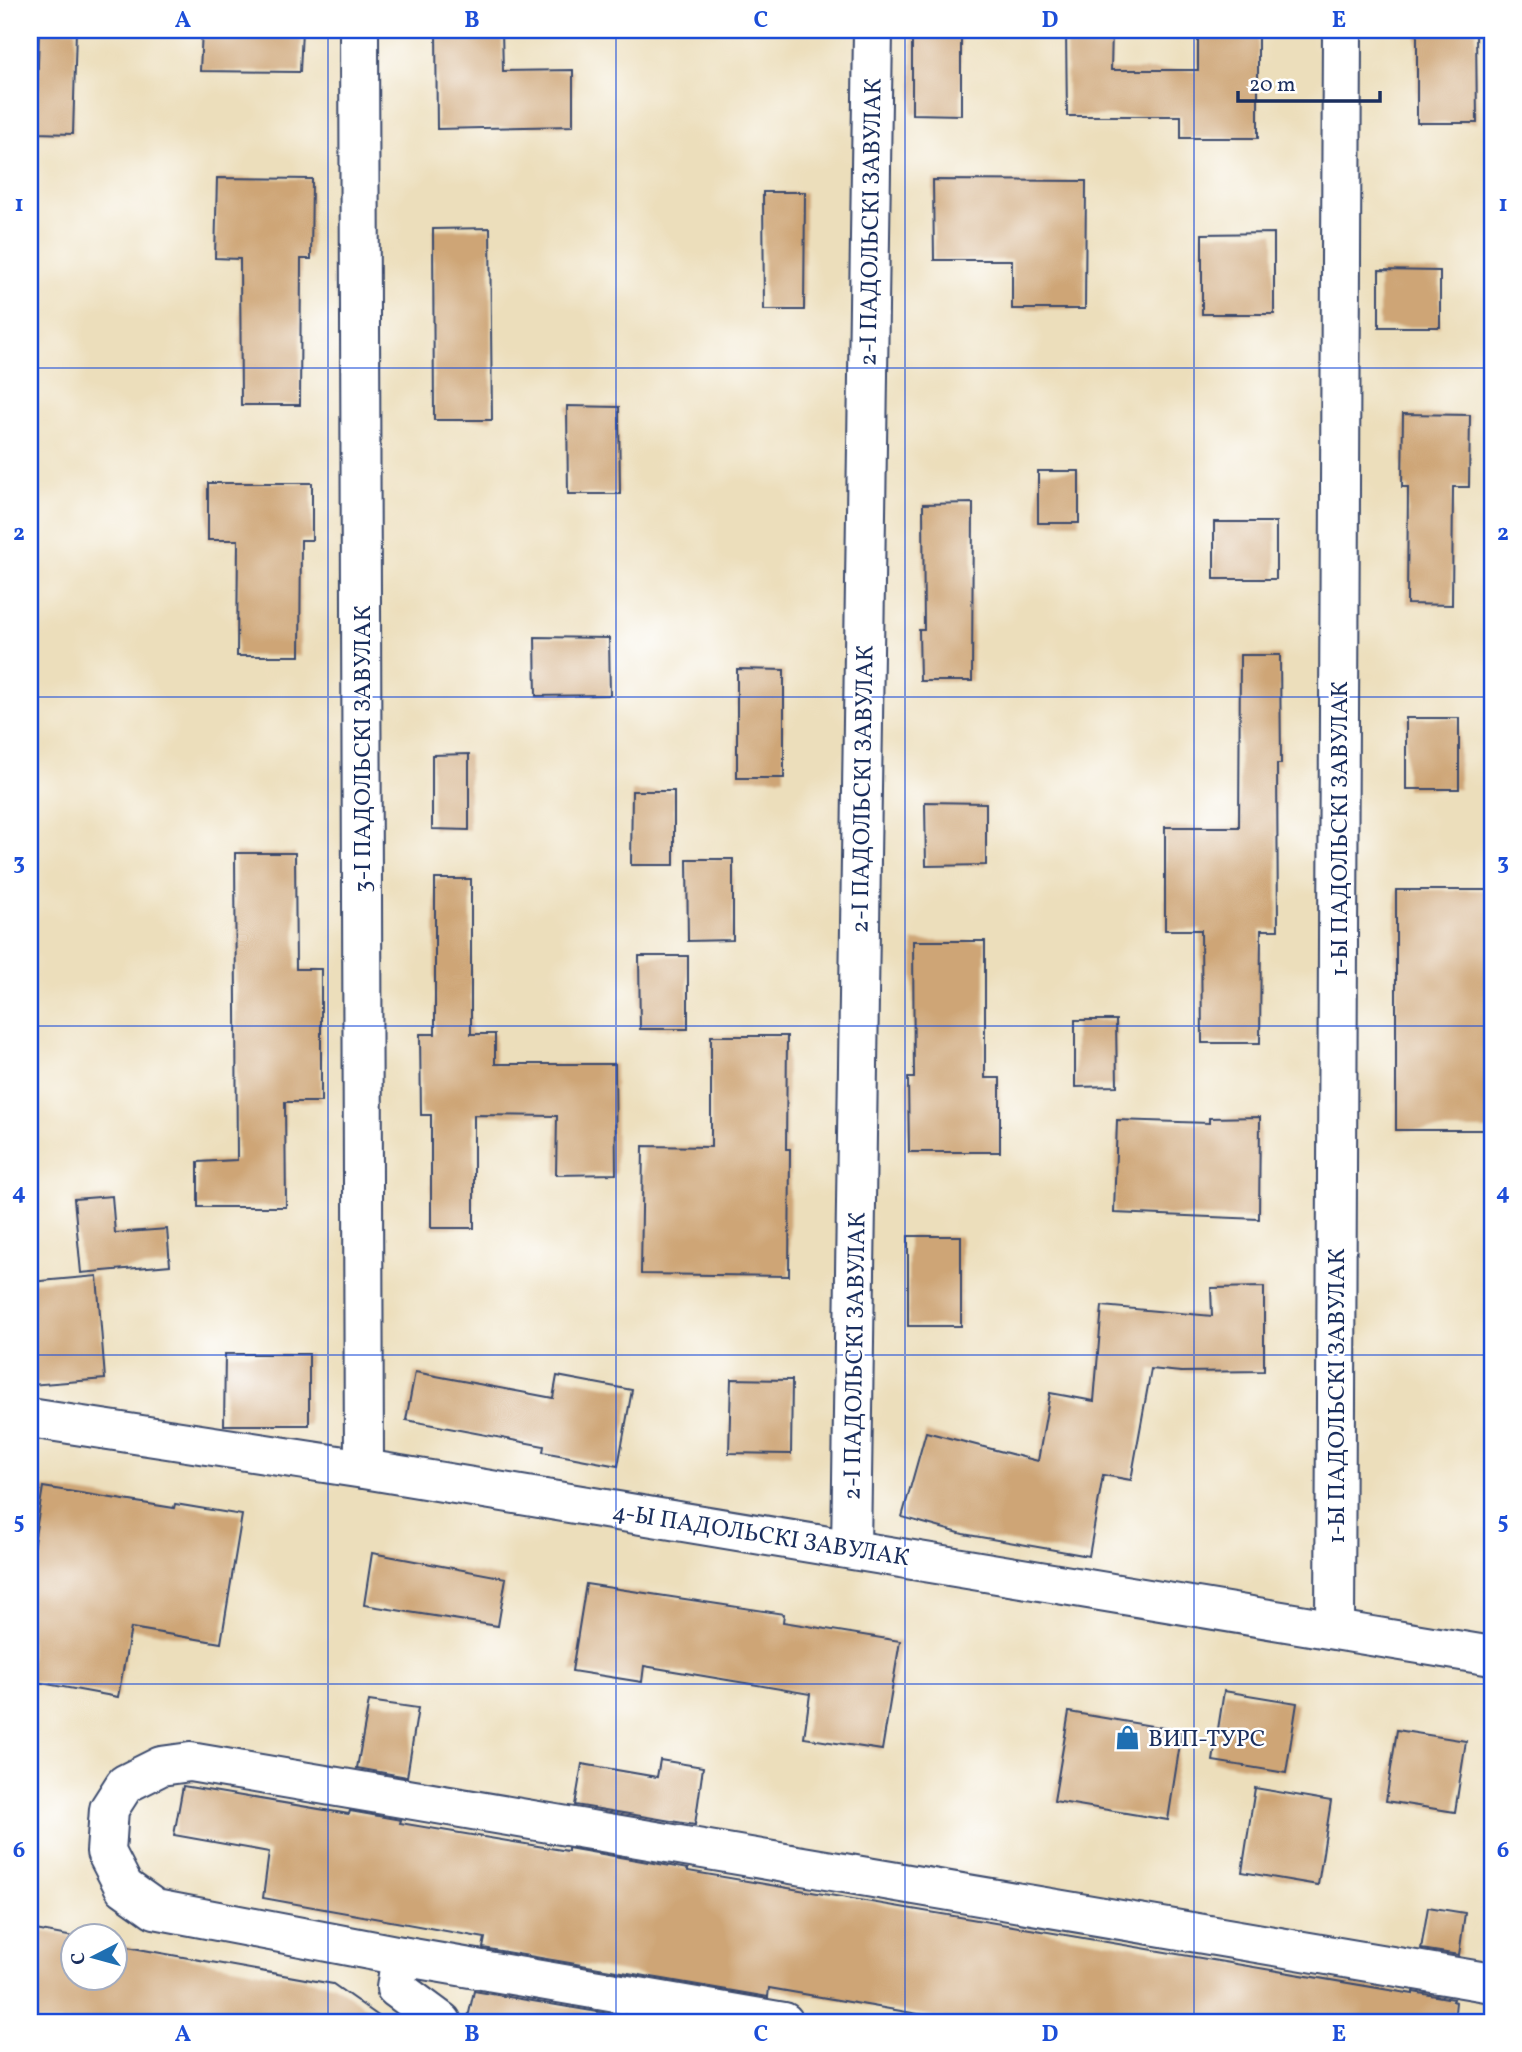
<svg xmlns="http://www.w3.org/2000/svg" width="1522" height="2052" viewBox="0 0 1522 2052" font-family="Vollkorn,serif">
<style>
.building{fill:#cea576}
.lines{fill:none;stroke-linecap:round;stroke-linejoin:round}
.minor-casing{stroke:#3a496c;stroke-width:42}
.minor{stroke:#fff;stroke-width:38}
.grid{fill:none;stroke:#1d4ed8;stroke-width:2;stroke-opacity:0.55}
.labels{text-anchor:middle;stroke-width:5;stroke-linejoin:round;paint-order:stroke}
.street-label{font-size:24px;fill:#1b2f5e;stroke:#fff}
.poi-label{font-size:24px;fill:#1b2f5e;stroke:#fff;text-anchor:start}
.neatline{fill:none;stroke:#1d4ed8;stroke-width:2.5}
.grid-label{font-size:23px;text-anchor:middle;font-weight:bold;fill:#1d4ed8}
</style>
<rect width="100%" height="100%" fill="#fff"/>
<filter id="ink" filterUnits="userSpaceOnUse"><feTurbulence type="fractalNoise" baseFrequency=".0143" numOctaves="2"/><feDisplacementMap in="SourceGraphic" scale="14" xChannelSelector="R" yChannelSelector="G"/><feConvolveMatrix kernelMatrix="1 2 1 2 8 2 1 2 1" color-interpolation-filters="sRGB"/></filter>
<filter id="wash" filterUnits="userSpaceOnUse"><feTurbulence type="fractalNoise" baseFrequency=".00686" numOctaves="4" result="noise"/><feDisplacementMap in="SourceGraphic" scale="28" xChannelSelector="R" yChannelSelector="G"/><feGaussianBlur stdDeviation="1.57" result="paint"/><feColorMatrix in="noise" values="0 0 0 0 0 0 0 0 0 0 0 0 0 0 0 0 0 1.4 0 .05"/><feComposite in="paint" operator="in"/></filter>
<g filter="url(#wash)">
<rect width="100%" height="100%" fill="#ecdebb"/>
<g id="blocks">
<g class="building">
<path d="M39 30H76L73 134 36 133Z"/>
<path d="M202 30H302L300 72 200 71Z"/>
<path d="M436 30H502L503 71 573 70V126L437 129Z"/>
<path d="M912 30H961V115L912 114Z"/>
<path d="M1066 30H1112L1111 70H1198V30H1258V138H1181V116H1067Z"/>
<path d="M1417 30H1476L1477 123H1417Z"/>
<path d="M217 178 312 179 311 259H301L300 405H241L240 259 215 258Z"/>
<path d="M933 180 1086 181 1085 309H1012V260H934Z"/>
<path d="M763 192H805L804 310H764Z"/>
<path d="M490 228 492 420H434L433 229Z"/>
<path d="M1274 233V314H1202V234Z"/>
<path d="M1379 270 1440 271V327H1379Z"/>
<path d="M567 406 619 407 620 494H568Z"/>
<path d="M1403 414 1470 415 1469 487H1453L1452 605 1407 604 1408 487H1402Z"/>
<rect x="1038" y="471" width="41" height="52"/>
<path d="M208 483H312V540H301L300 656H237L238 540H208Z"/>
<path d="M973 503 972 681H920L919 630H924L923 504Z"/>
<rect x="1214" y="522" width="62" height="57"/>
<path d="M535 637 609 638 610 695 536 696Z"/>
<path d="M1240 655H1280L1281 764H1277L1278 930H1261L1260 1043H1202L1201 930H1165V827H1239Z"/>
<path d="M737 669 784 670V778H737Z"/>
<rect x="1406" y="718" width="53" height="71"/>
<path d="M469 754V830L432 829V755Z"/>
<path d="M632 791H674V865H631Z"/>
<path d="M925 802 986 803V865L926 866Z"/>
<path d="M235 853H295L296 969H321V1102H285L286 1207H198V1162L237 1160Z"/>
<path d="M687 859H733V940L688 941Z"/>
<path d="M435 879H471V1034H495V1064H615L616 1174 556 1175 557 1116 474 1115V1228H431V1115H421L420 1034H435Z"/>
<rect x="1396" y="890" width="96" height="240"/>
<path d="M913 941H985V1078H1000V1152H909L908 1078H914Z"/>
<path d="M639 956H688V1029H640Z"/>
<path d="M1075 1020H1116L1117 1086 1075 1087Z"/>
<path d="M711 1036H787L786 1149H790L789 1276 641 1274 643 1146 711 1147Z"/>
<path d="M1260 1117 1259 1219 1114 1213 1117 1120 1209 1123V1118Z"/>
<path d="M112 1196 115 1233 167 1229 170 1265 81 1273 74 1199Z"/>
<rect x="908" y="1236" width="53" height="90"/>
<path d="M97 1276 105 1379 30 1385V1282Z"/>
<path d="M1264 1287V1371L1181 1372 1151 1369 1131 1480 1103 1475 1089 1556 963 1534 902 1517 926 1432 1038 1461 1050 1393 1094 1401 1102 1306 1212 1316 1211 1288Z"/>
<path d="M225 1354H309V1425H224Z"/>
<path d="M415 1372 553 1398 557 1376 632 1390 618 1466 543 1452 544 1446 406 1420Z"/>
<path d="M731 1379 792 1380 791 1454 729 1453Z"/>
<path d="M43 1487 174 1508 175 1504 242 1515 221 1643 131 1628 118 1697 30 1681V1567Z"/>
<path d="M372 1553 506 1578 498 1626 364 1605Z"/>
<path d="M586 1584 784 1614 783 1622 900 1641 882 1750 804 1738 810 1694 644 1666 642 1682 572 1671Z"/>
<path d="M1224 1691 1297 1703 1286 1773 1213 1761Z"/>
<path d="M369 1701 418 1708 407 1777 357 1768Z"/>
<path d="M1069 1712 1182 1731 1168 1820 1054 1801Z"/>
<path d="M1397 1730 1466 1741 1455 1812 1386 1801Z"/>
<path d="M660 1760 703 1767 695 1825 575 1805 582 1764 657 1777Z"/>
<path d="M183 1786 349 1814 350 1811 401 1820 400 1823 568 1851V1848L688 1869V1871L1413 1994V1992L1453 1999 1452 2001 1456 2002 1454 2022H964L769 1988 768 1997 483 1948 485 1938 263 1898 269 1852 174 1835Z"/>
<path d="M1255 1788 1331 1801 1318 1885 1242 1872Z"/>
<path d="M1428 1907 1465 1913 1459 1955 1421 1949Z"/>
<path d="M30 1929 74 1937V1978H116V1945L333 1984 387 2022H30Z"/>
<path d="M474 1991 657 2022H467Z"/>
</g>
</g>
</g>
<g filter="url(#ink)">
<use href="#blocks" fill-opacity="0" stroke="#3a496c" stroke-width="2"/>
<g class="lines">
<defs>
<g id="minor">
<path d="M359 30 364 1469"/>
<path d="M30 1418 364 1469 1492 1656"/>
<path d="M851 1549 873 30"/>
<path d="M1335 1628 1342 30"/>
<path d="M401 1956 396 1988 442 2022"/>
<path d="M784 2022 401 1956 155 1909 124 1887 106 1852 109 1809 125 1784 161 1766 190 1762 1492 1983"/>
</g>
</defs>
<use href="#minor" class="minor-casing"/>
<use href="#minor" class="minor"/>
</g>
</g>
<path class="grid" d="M328 30V2022M616 30V2022M905 30V2022M1194 30V2022M30 368H1492M30 697H1492M30 1026H1492M30 1355H1492M30 1684H1492"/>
<defs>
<symbol id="shop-bare" viewBox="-9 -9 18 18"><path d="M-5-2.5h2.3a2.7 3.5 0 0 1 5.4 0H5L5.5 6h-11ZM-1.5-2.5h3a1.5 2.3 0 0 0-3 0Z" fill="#1f6fb2" stroke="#fff" stroke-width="2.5" paint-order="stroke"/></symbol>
</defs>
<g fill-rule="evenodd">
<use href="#shop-bare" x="1110" y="1720" width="35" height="35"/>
</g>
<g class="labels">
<g class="street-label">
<text transform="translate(870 222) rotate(-89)" y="8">2-І ПАДОЛЬСКІ ЗАВУЛАК</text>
<text transform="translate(362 749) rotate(-90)" y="8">3-І ПАДОЛЬСКІ ЗАВУЛАК</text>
<text transform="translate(862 789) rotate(-89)" y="8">2-І ПАДОЛЬСКІ ЗАВУЛАК</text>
<text transform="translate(1339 829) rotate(-90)" y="8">1-Ы ПАДОЛЬСКІ ЗАВУЛАК</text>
<text transform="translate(854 1356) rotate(-89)" y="8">2-І ПАДОЛЬСКІ ЗАВУЛАК</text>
<text transform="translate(1336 1396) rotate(-90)" y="8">1-Ы ПАДОЛЬСКІ ЗАВУЛАК</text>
<text transform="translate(761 1534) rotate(9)" y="8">4-Ы ПАДОЛЬСКІ ЗАВУЛАК</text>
</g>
<g class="poi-label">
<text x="1148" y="1746">ВИП-ТУРС</text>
</g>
</g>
<rect width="1522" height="2052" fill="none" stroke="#fff" stroke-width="77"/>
<g transform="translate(94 1957) rotate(264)"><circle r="33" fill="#ffffff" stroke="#a4acbf" stroke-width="2"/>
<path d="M0-5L12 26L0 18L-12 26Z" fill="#1f6fb2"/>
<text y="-10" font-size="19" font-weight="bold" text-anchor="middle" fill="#1b2f5e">С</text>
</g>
<path d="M1238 91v10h142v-10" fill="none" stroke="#1b2f5e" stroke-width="3.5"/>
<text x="1249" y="91" font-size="21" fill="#1b2f5e" stroke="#ffffff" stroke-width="5" paint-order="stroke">20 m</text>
<rect x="38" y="38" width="1446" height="1976" class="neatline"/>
<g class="grid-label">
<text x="183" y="27">A</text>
<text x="472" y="27">B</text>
<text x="761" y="27">C</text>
<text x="1050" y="27">D</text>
<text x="1339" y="27">E</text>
<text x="19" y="211">1</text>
<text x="1503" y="211">1</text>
<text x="19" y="540">2</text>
<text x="1503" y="540">2</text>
<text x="19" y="869">3</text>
<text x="1503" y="869">3</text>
<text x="19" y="1199">4</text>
<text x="1503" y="1199">4</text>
<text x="19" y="1528">5</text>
<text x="1503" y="1528">5</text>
<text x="19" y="1857">6</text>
<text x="1503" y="1857">6</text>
<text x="183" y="2041">A</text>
<text x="472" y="2041">B</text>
<text x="761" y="2041">C</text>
<text x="1050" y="2041">D</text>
<text x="1339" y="2041">E</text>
</g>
</svg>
